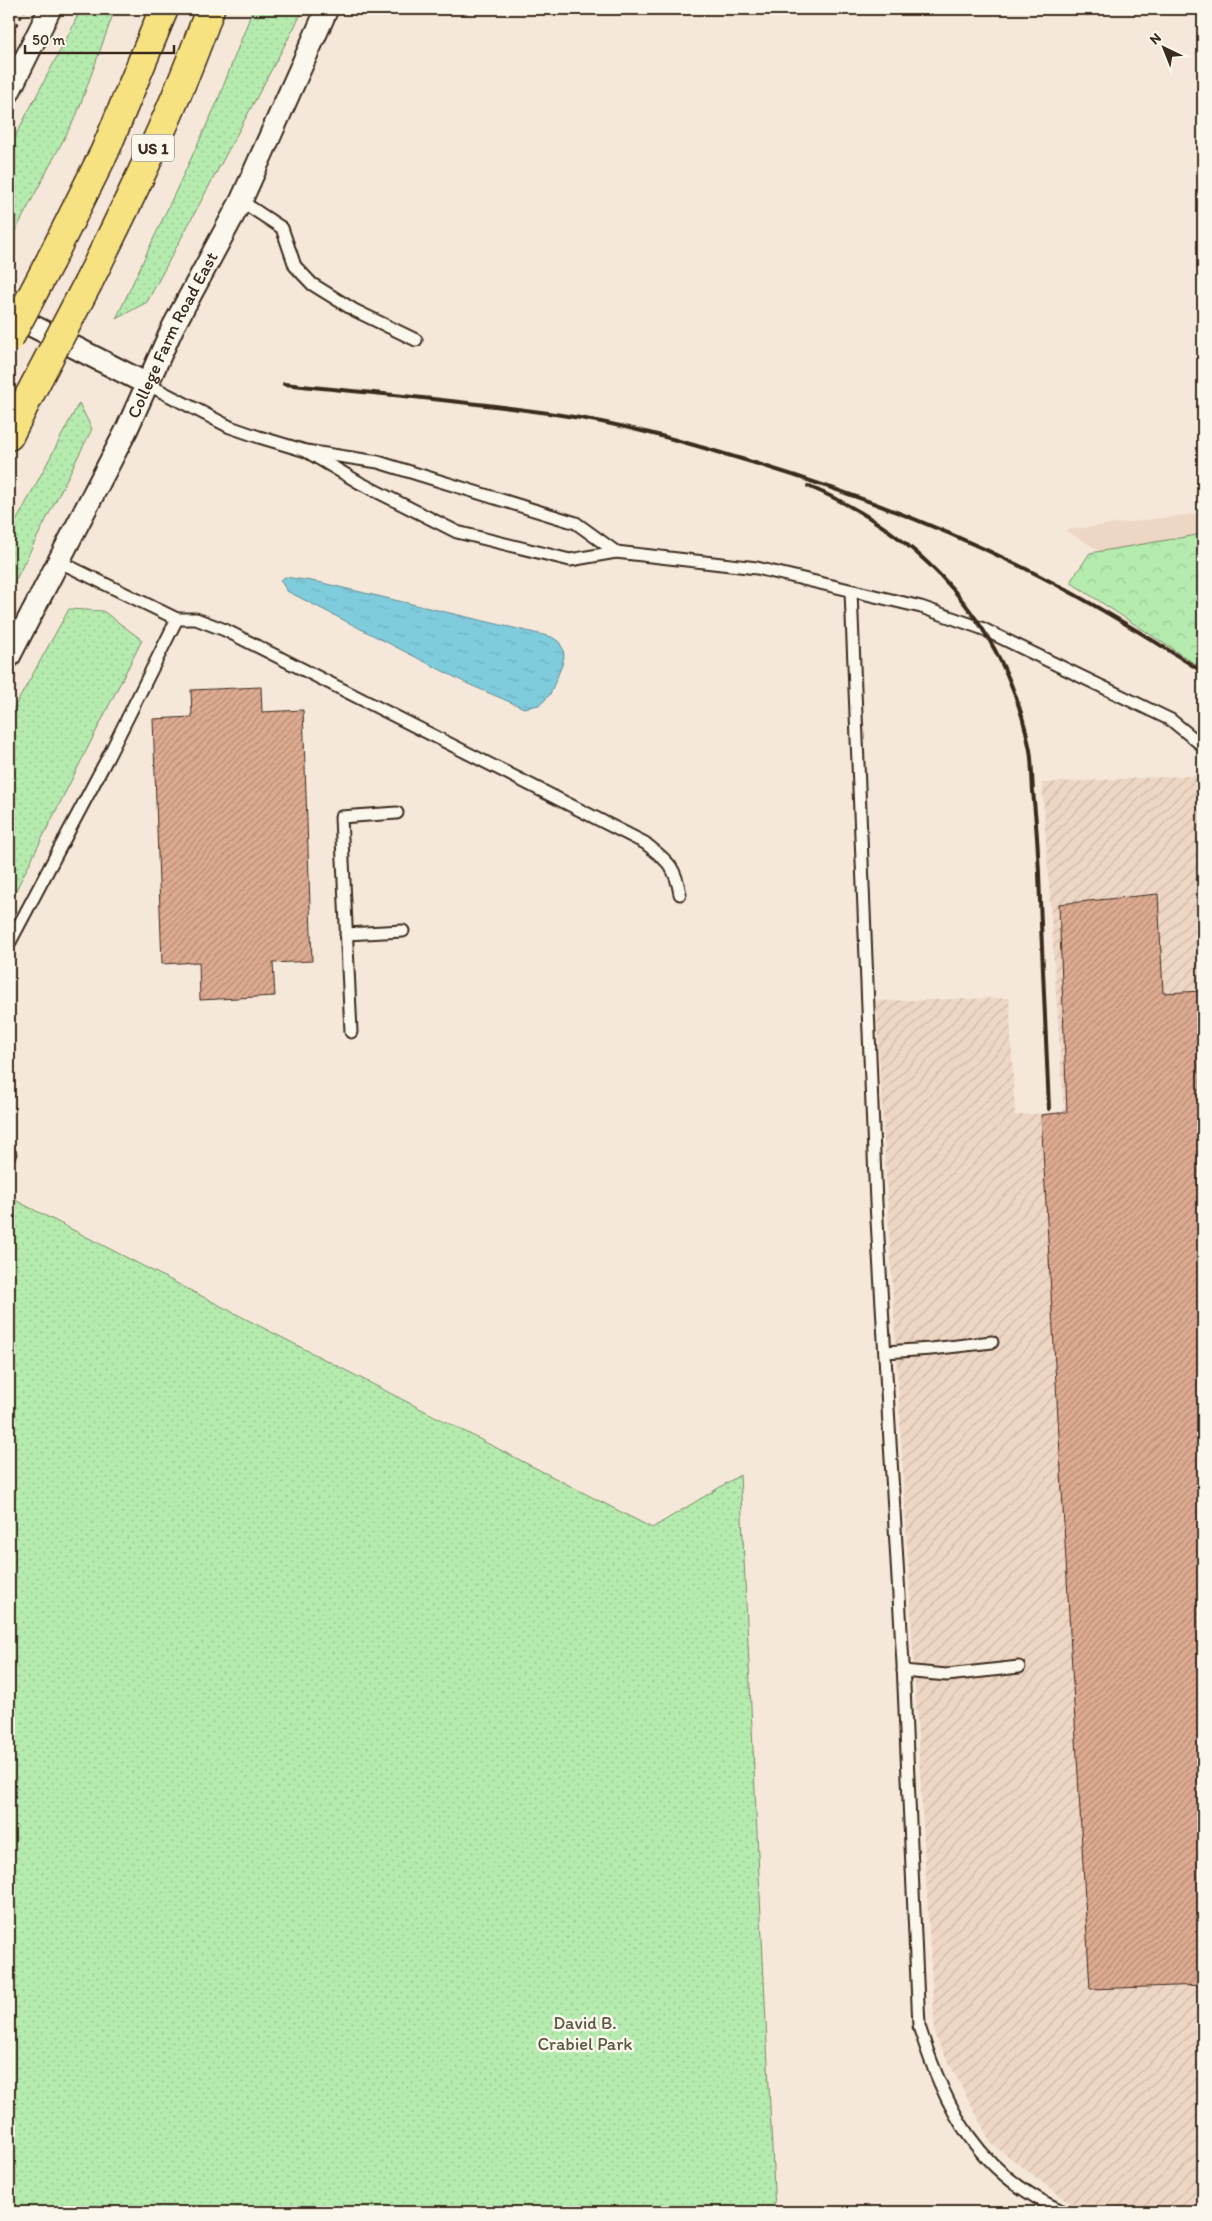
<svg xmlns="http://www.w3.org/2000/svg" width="1212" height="2221" viewBox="0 0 1212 2221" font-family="Itim,sans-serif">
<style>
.built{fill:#eed6c4}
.industrial{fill:url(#industrial-furrows)}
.grass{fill:url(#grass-dots);stroke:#788a66}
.forest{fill:url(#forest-crowns);stroke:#788a66}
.water{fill:url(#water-ripples);stroke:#648b91}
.building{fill:url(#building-hatch);stroke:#3b2a1e}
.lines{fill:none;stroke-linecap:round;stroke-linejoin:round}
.lane-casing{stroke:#3b2a1e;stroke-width:15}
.street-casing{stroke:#3b2a1e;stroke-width:25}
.highway-casing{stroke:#3b2a1e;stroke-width:31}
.path{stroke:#3b2a1e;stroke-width:3;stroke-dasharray:4 4;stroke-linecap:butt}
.lane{stroke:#fbf7ec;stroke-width:11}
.street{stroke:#fbf7ec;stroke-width:21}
.highway{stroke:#f7e281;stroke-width:28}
.rail{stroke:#3b2a1e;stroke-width:4}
.highway-bridge-casing{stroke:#3b2a1e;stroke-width:31;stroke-linecap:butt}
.highway-bridge{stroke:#f7e281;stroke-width:28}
.labels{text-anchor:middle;stroke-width:5;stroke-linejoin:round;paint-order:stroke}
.shield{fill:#fbf7ec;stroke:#75685c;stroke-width:1}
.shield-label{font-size:16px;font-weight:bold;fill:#3b2a1e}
.street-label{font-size:18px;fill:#3b2a1e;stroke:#fbf7ec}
.park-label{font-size:18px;fill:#5a5a42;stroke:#fbf7ec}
</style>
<defs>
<pattern id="industrial-furrows" width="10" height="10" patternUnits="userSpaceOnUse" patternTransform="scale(1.25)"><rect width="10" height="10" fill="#eed6c4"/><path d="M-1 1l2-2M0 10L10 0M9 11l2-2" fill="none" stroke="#cdb8a8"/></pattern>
<pattern id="grass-dots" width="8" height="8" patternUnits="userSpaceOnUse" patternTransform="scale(1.25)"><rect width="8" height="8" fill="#b5ebae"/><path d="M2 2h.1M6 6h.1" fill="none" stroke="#9dca95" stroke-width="1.8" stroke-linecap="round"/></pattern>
<pattern id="forest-crowns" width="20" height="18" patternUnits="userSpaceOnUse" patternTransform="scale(1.25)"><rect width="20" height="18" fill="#b5ebae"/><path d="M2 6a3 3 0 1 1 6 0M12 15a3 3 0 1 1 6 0" fill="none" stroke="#9dca95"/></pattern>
<pattern id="water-ripples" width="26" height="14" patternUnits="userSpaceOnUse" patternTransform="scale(1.25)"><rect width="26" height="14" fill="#7fccdd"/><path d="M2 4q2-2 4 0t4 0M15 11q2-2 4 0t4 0" fill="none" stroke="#6fafbd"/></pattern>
<pattern id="building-hatch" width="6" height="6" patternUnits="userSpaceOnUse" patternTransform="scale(1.25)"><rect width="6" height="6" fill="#deab91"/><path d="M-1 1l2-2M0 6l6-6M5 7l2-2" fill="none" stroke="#b58b76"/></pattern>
</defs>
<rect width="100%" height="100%" fill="#f5e8da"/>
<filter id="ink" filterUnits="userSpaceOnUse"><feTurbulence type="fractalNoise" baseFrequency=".02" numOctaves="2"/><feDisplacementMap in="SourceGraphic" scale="10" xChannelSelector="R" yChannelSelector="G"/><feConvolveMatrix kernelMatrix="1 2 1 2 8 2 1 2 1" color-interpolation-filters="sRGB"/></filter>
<g filter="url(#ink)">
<path class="built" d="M1203 513V613L1065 530Z"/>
<path class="industrial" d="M1203 775V2212H1111L1079 2210 991 2143 935 2036 876 1001 1009 998 1015 1115 1064 1112 1042 783Z"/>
<g class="grass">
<path d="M80 9H115L77 114 9 243V148L72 28Z"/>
<path d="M253 9H304L147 302 116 319 216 105Z"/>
<path d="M79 403 92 429 9 593V535Z"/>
<path d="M69 609 103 611 142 640 9 904V717Z"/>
<path d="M9 1197 652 1528 740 1475 775 2212H9Z"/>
</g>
<path class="forest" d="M1203 534V669L1070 582 1090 553Z"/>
<path class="water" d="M285 577 318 582 552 637 559 642 563 649 564 656 562 665 550 694 544 701 539 705 524 708 468 684 287 591 280 580Z"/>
<g class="building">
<path d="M261 687 262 712 303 710 312 961 273 963 275 996 200 1000 199 962 162 964 153 719 192 717 191 690Z"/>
<path d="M1158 894 1163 993 1203 991V1985L1090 1989 1041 1115 1067 1112 1059 904Z"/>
</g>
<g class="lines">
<defs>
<g id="lane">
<path d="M241 201 282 228 295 266 312 284 354 310 416 340"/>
<path d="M147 384 230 427 259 437 306 451 378 462 576 523 616 552"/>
<path d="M306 451 360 483 457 532 570 560 616 552 757 568 921 607 981 628 1171 720 1203 746"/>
<path d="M58 561 177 619H196L225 630 645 843C667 861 675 865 680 894"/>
<path d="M851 592 876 1203 903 1664 919 2026C946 2111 978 2174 1064 2212"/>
<path d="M346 934 403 931"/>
<path d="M9 944 108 757 177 619"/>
<path d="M351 1032 341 817 397 813"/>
<path d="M9 1153 10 1154"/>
<path d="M885 1352 931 1349 992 1342"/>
<path d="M903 1671 947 1675 1019 1667"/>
</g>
<g id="street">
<path d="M9 92 50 9"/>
<path d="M9 314 147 384"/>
<path id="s1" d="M9 657 126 431 173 327 241 201 327 9"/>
</g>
<g id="highway">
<path d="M50 261 105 151 164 9"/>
<path d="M88 283C133 193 177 103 210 9"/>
<path d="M9 436 29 396"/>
</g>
</defs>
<use href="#lane" class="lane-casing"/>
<use href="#street" class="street-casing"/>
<use href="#highway" class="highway-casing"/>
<path class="path" d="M9 40 25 9"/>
<use href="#lane" class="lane"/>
<use href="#street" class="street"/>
<use href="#highway" class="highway"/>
<g class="rail">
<path d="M284 384C376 394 470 401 561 415 618 423 674 439 728 455 834 486 940 525 1038 575 1095 604 1150 638 1203 672"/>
<path d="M808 486C922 534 1007 626 1030 750 1032 763 1032 778 1033 791 1037 828 1039 864 1040 901 1043 970 1046 1040 1049 1109"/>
</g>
<defs>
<g id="highway-bridge">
<path d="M9 339 50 261"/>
<path d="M29 396 88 283"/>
</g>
</defs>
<use href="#highway-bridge" class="highway-bridge-casing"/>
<use href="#highway-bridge" class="highway-bridge"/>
</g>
</g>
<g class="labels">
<rect class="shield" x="132" y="134.5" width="42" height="27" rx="4"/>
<g class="shield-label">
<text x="153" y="154">US 1</text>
</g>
<g class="street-label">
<text dy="6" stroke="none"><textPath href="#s1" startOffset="361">College Farm Road East</textPath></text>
</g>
<g class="park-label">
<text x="585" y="2029">David B.<tspan x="585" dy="21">Crabiel Park</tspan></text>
</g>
</g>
<rect width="1212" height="2221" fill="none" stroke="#fbf7ec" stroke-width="30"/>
<rect x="15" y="15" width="1182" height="2191" fill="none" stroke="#3b2a1e" stroke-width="2" filter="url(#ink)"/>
<g transform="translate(1164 48) rotate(317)" stroke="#fbf7ec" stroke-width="4" paint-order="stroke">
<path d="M0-4L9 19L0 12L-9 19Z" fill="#3b2a1e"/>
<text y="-8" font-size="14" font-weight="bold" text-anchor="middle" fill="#3b2a1e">N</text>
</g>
<path d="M25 45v8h149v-8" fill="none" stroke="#3b2a1e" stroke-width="2.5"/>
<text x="32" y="45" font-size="15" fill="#3b2a1e" stroke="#fbf7ec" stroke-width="4" paint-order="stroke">50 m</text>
</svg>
